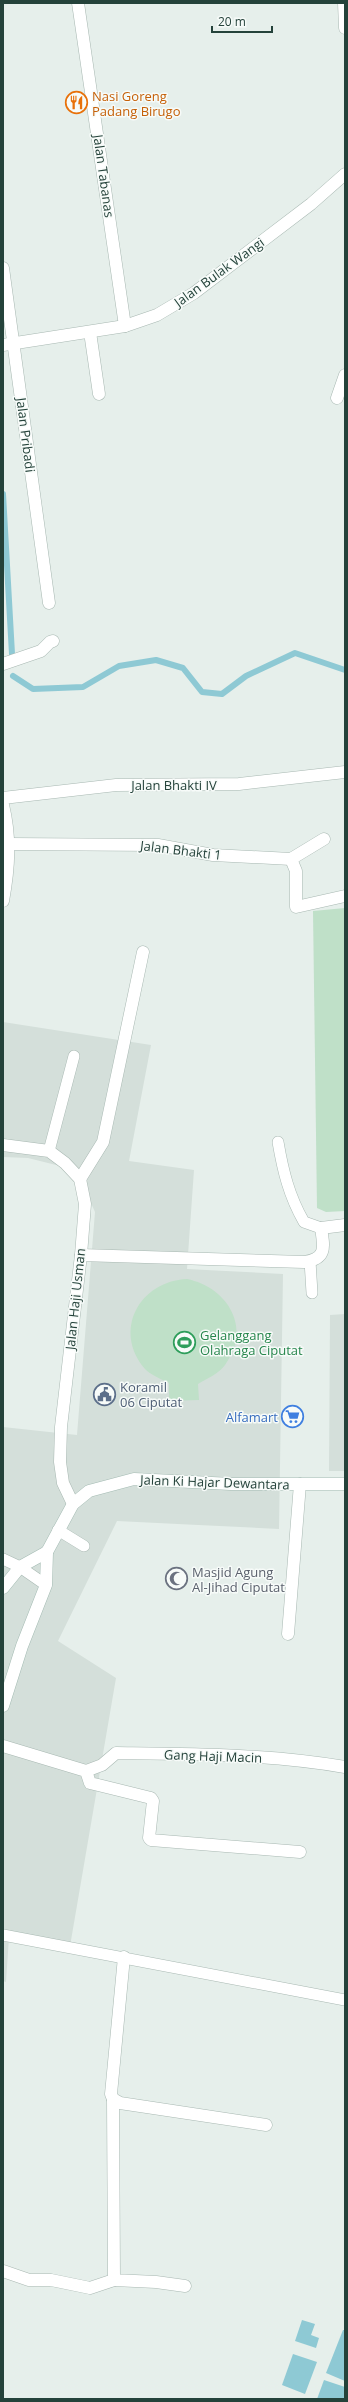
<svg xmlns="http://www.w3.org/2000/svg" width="348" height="2402" viewBox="0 0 348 2402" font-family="'Open Sans',sans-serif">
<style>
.built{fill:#d4dfda}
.green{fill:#bfe0c8}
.water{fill:#8ec9d4}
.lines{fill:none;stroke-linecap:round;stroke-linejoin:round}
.stream{stroke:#8ec9d4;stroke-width:6}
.lane-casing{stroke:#a8b8b2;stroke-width:12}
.street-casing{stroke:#a8b8b2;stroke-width:13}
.secondary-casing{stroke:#a4bbb3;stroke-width:13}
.lane{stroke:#fff;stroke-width:11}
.street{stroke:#fff;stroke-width:12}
.secondary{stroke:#fff;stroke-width:12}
.labels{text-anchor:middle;stroke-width:3;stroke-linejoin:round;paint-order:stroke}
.food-label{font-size:13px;fill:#c56008;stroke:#f7fbf9;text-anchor:start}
.street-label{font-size:13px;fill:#24423a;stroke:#f7fbf9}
.leisure-label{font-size:13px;fill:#27864d;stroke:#f7fbf9;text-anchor:start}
.service-label{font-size:13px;fill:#4e5e75;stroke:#f7fbf9;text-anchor:start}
.shop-label{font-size:13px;fill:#366cbe;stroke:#f7fbf9;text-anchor:end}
.worship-label{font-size:13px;fill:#5b616d;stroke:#f7fbf9;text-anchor:start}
</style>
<rect width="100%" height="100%" fill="#e6efeb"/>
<g class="built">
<path d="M3 1022 151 1045 129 1161 194 1170 187 1269 283 1274 279 1529 117 1521 58 1641 116 1678 69 1952 9 1937 6 1982 3 1981V1427L77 1435 95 1212 76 1170 28 1158 3 1157Z"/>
<path d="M345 1314V1471H329L330 1315Z"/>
</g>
<g class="green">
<path d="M345 908V1211L326 1212 317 1208 313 911Z"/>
<path d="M187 1279C227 1287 253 1328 225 1365 218 1374 208 1378 198 1384L199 1400 169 1401V1383C161 1379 151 1375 145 1369 112 1330 140 1281 187 1279Z"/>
</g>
<g class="water">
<path d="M302 2320 315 2324 311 2335 319 2338 316 2348 295 2341Z"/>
<path d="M343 2330H345V2381L326 2373Z"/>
<path d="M293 2354 317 2362 305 2394 282 2385Z"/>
<path d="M324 2380 345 2387V2399H317Z"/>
</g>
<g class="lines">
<g class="stream">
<path d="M3 494 12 654"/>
<path d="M13 676 33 689 83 687 119 666 156 660 183 668 202 692 222 694 246 676 295 653 345 670"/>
</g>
<defs>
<g id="lane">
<path d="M278 1142C283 1171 289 1196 304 1222L321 1228"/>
<path d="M49 1151 74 1056"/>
<path d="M310 1261 312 1293"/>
<path d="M58 1530 84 1546"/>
<path d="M3 1559 20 1567 46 1585"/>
<path d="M3 1935 345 2000"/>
</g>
<g id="street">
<path d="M78 3 125 326"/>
<path d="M344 3 345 28"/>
<path d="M3 268 49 603"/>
<path d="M90 332 99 394"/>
<path d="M3 345 125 326 157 315 194 293 311 204 345 174"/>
<path d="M337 398 345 375"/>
<path d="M3 664 41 651 50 642 53 641"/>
<path d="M3 798 116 785 239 784 345 772"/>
<path d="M3 805C11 838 9 868 3 901"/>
<path d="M9 844 158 845 213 855 291 859 324 839"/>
<path d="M291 859 296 871V907L345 896"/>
<path d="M3 1145 49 1151 65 1163 80 1179 85 1204 81 1255 61 1427 60 1462 63 1483 73 1504"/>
<path d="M80 1179 103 1142 143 952"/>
<path d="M81 1255 304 1262C327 1259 324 1247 321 1228L345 1225"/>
<path d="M288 1634 300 1484"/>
<path d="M3 1746 86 1771 90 1783 151 1798 153 1801 149 1838 151 1840 300 1852"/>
<path d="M86 1771 102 1765 116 1753C192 1754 270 1754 345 1767"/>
<path d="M124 1957 111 2094 113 2099 120 2103 266 2125"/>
<path d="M113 2099 114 2280 156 2282 185 2286"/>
<path d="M3 2271 29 2280H51L90 2288 114 2280"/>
</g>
<g id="secondary">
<path d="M3 1588 20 1567 47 1552"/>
<path d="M3 1706 22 1646 46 1585 47 1552 73 1504 89 1491 134 1479 231 1484H345"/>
</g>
</defs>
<use href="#lane" class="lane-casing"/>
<use href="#street" class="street-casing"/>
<use href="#secondary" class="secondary-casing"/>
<use href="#lane" class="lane"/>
<use href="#street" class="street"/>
<use href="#secondary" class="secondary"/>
</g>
<defs>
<symbol id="restaurant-ring" viewBox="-11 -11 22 22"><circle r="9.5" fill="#f7fbf9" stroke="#e8710a" stroke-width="1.5"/><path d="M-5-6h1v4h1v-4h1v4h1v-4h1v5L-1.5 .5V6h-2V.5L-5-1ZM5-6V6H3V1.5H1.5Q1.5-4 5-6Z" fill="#e8710a"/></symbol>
<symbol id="stadium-ring" viewBox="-11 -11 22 22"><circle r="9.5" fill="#f7fbf9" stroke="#2e9e5b" stroke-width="1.5"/><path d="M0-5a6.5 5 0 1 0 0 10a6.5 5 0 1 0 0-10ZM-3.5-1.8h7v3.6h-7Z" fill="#2e9e5b"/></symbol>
<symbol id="civic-ring" viewBox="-11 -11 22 22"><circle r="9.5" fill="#f7fbf9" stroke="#5c6f8a" stroke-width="1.5"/><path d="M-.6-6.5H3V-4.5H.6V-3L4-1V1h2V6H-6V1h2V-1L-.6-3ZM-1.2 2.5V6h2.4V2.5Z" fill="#5c6f8a"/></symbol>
<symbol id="supermarket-ring" viewBox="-11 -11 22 22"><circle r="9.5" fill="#f7fbf9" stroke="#3f7fe0" stroke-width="1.5"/><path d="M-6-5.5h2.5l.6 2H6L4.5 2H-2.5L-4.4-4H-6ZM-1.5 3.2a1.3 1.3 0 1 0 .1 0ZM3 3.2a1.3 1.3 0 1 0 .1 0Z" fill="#3f7fe0"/></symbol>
<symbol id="mosque-ring" viewBox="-11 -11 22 22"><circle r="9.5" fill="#f7fbf9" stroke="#6b7280" stroke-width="1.5"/><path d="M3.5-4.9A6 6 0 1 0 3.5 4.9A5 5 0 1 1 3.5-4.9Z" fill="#6b7280"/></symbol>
</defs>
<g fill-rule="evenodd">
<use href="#restaurant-ring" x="64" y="90" width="25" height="25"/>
<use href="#stadium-ring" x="172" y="1330" width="25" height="25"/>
<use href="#civic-ring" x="92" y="1382" width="25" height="25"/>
<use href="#supermarket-ring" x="280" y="1404" width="25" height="25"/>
<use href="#mosque-ring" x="164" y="1566" width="25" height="25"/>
</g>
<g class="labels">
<g class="food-label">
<text x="92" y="101">Nasi Goreng<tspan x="92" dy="15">Padang Birugo</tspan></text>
</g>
<g class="street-label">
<text transform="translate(104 176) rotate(82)" y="5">Jalan Tabanas</text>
<text transform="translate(219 272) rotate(-36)" y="5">Jalan Bulak Wangi</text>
<text transform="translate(26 435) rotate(83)" y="5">Jalan Pribadi</text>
<text x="174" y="790">Jalan Bhakti IV</text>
<text transform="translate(181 850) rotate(7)" y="5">Jalan Bhakti 1</text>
<text transform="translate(75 1299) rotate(-84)" y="5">Jalan Haji Usman</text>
<text transform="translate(215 1482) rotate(2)" y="5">Jalan Ki Hajar Dewantara</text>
<text transform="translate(213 1756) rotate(2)" y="5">Gang Haji Macin</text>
</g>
<g class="leisure-label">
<text x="200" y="1340">Gelanggang<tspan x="200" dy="15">Olahraga Ciputat</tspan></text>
</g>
<g class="service-label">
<text x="120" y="1392">Koramil<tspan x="120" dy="15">06 Ciputat</tspan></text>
</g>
<g class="shop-label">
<text x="278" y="1422">Alfamart</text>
</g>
<g class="worship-label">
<text x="192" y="1577">Masjid Agung<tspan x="192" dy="15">Al-Jihad Ciputat</tspan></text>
</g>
</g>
<rect width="348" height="2402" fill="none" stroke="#24423a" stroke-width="8"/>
<path d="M212 26v6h60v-6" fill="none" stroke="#24423a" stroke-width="2"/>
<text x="218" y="26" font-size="12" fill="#24423a" stroke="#f7fbf9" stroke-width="3" paint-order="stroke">20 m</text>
</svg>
